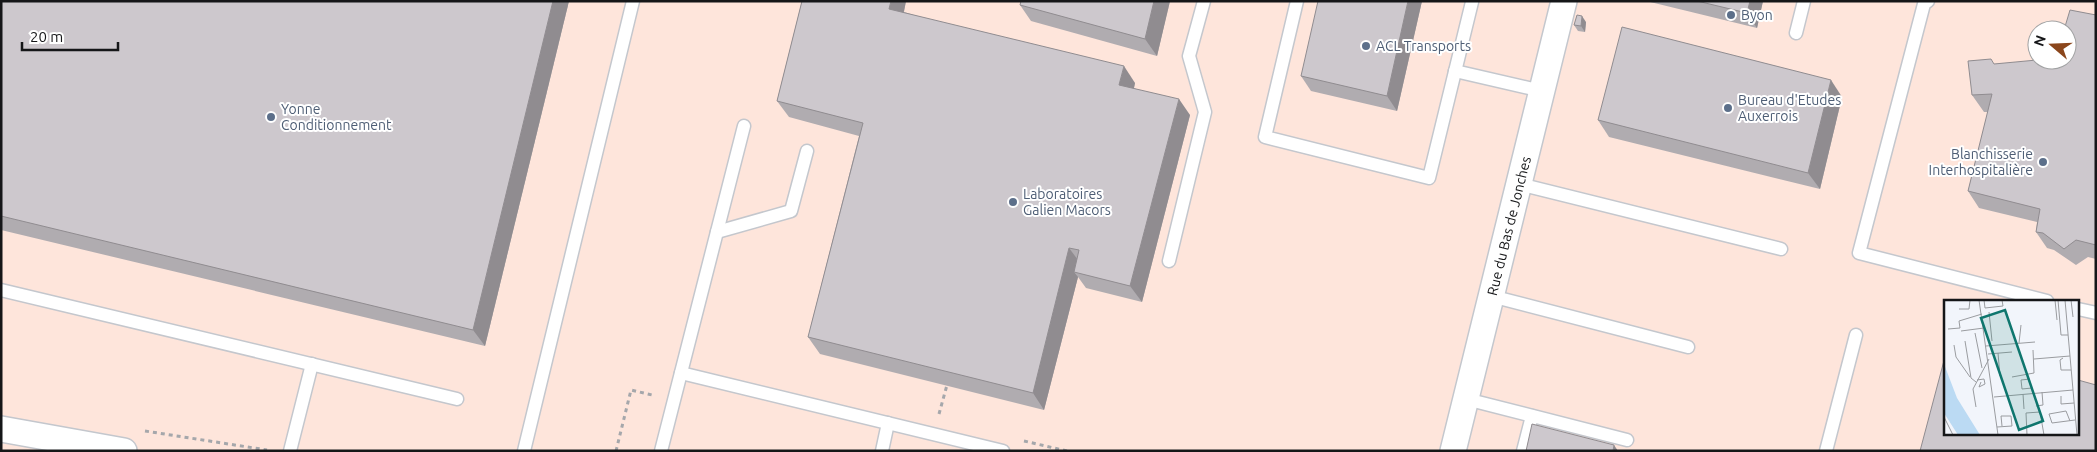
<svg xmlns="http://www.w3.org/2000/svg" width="2097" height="452" viewBox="0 0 2097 452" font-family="Ubuntu,sans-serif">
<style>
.industrial{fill:#fee5db;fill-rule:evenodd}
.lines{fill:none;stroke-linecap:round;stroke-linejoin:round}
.lane-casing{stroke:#c4c7cd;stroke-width:15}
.street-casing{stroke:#c4c7cd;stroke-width:28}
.path{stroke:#a5a7ab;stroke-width:3;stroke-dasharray:4 4;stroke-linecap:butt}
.lane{stroke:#fff;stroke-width:12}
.street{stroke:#fff;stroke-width:25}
.wall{fill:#b0acb0}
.shaded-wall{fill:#908c90}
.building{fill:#cdc8cd;stroke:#908c90}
.service-dot{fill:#5c6f8a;stroke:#fff;stroke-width:2}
.labels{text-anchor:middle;stroke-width:4;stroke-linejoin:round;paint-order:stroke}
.service-label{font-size:14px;fill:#4e5e75;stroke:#fff;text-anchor:start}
.street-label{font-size:14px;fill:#151618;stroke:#fff}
.inset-road{fill:none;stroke:#9a9ca0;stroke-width:1}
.view{fill:#0f766e;fill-opacity:0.15;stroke:#0f766e;stroke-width:2.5}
.inset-edge{fill:none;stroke:#151618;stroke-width:2.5}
</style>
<rect width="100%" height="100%" fill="#f2f5fb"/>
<path class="industrial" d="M1 1H2096V451H1ZM2037 30H2067V60H2037ZM1946 301H2078V433H1946Z"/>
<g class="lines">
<defs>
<g id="lane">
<path d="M1297 1 1265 137 1429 178 1472 2"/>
<path d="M1928 1 1924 4 1859 253 2047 301"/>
<path d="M1796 33 1804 1"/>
<path d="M1455 71 1542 91"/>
<path d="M1519 184 1781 249"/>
<path d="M717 232 791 211 807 151"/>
<path d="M1169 261 1205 112 1189 56 1204 1"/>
<path d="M1 290 457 399"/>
<path d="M1491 296 1688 347"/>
<path d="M2078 309 2096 313"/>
<path d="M681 373 1003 451"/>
<path d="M1466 399 1627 440"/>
<path d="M290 451 312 364"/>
<path d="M524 451 633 1"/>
<path d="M661 451 744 126"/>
<path d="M882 451 888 423"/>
<path d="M1523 451 1532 416"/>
<path d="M1826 451 1856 335"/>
</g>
<g id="street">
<path d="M1 429 124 451"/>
<path d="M1453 451 1564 1"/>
</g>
</defs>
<use href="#lane" class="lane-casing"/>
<use href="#street" class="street-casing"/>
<g class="path">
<path d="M939 414 947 385"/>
<path d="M145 431 267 450"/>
<path d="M1024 441 1067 451"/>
<path d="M616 451 631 390 652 395"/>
</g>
<use href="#lane" class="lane"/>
<use href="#street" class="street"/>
</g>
<g class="wall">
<path d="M1 1H569L485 346 1 230Z"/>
<path d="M802 1H906L904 12 1135 83 1134 88 1190 115 1142 302 1086 288 1078 277 1044 410 820 354 808 337 859 136 789 117 777 101Z"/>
<path d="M1170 1 1157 56 1031 21 1020 5Z"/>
<path d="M1422 1 1397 111 1311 91 1301 76Z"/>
<path d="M1646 1H1763L1757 28Z"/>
<path d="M2096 15V259L2088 257 2076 265 2054 250 2047 248 2036 232 2037 222 1979 208 1968 191 1988 112H1984L1972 95 1994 64 2067 60Z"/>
<path d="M1586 22 1585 32 1578 31 1574 25Z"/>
<path d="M1842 97 1820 189 1609 137 1598 120Z"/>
</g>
<g class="shaded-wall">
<path d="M553 1H569L485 346 473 330Z"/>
<path d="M891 1H906L901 25 889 9Z"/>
<path d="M1154 1H1170L1157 56 1145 39Z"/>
<path d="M1408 1H1422L1397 111 1387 96Z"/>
<path d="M1750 1H1763L1757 28 1747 13Z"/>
<path d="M1582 16 1586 22 1585 32 1581 26Z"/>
<path d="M1124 66 1135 83 1131 101 1119 85Z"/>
<path d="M1831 80 1842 97 1820 189 1808 173Z"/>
<path d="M1179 99 1190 115 1142 302 1130 286Z"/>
<path d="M1069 248 1081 264 1074 272 1078 277 1044 410 1033 393Z"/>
<path d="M1614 445 1618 451H1613Z"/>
</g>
<g class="building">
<path d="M1 1H553L473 330 1 216Z"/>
<path d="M802 1H891L889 9 1124 66 1119 85 1179 99 1130 286 1074 272 1079 250 1069 248 1033 393 808 337 863 123 777 101Z"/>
<path d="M1021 1H1154L1145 39 1020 5Z"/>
<path d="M1318 1H1408L1387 96 1301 76Z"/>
<path d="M1697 1H1750L1747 13Z"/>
<path d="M2070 10 2096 15V245L2076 240 2064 249 2043 233 2036 232 2040 209 1968 191 1992 94 1972 95 1968 61 1991 59 1994 64 2037 60H2067V30H2064Z"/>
<path d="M1577 15 1582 16 1581 26 1574 25Z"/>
<path d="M1622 27 1831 80 1808 173 1598 120Z"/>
<path d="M1946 353V433H2078V380L2096 385V451H1920Z"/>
<path d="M1532 424 1614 445 1613 451H1526Z"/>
</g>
<g class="service-dot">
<circle cx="1731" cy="15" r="5"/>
<circle cx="1366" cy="46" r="5"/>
<circle cx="1728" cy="108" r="5"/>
<circle cx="271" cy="117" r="5"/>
<circle cx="2043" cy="162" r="5"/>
<circle cx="1013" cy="202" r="5"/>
</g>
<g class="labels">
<g class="service-label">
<text x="1741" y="20">Byon</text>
<text x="1376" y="51">ACL Transports</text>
<text x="1738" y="105">Bureau d'Etudes<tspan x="1738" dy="16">Auxerrois</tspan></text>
<text x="281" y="114">Yonne<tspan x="281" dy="16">Conditionnement</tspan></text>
<text x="2033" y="159" text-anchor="end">Blanchisserie<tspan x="2033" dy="16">Interhospitalière</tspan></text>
<text x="1023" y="199">Laboratoires<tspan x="1023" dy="16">Galien Macors</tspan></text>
</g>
<g class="street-label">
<text transform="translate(1509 226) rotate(-76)" y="5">Rue du Bas de Jonches</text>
</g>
</g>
<g transform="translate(1944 300)">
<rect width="135" height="135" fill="#f2f5fb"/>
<path d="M0 64 13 98 36 135H14L0 113Z" fill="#bbdaf3"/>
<path class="inset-road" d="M35 0 54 135M40 0 41 8 59 6 58 0M111 0 113 20M114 0 117 35H124M121 0 133 135M127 0 129 17M15 9H25L26 0M45 12 48 41M4 29 16 28 15 21 38 14M17 31 40 28M31 33 38 68M21 41 27 78 32 82M75 43 77 25M10 45 12 57 26 77M42 46 91 42M54 53 56 76M44 54 68 52M119 58 116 60 117 70H127M90 59 126 56M68 77 90 73 89 50M86 79 77 80 78 89 88 88M33 80 40 79 41 84 35 87 37 82M79 94 80 109M117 96V104L130 103M50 97 129 90M92 106 99 105 98 92M32 107 29 89 45 59M0 117 9 135M126 121 122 111 105 114 108 123 131 120M53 127 68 126 67 116H57L58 126M83 135 82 113 96 112 100 135"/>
<path class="view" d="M61 10 99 121 75 130 37 18Z"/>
<rect width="135" height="135" class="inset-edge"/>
</g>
<rect width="2097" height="452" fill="none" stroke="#151618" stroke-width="5"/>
<g transform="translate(2052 45) rotate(289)"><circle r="24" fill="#ffffff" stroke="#a1a2a3"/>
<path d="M0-4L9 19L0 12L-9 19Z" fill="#8b461c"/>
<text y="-8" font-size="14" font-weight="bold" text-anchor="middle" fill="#151618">N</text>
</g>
<path d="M22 42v8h96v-8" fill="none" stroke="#151618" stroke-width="2.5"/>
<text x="30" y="42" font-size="15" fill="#151618" stroke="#ffffff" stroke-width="4" paint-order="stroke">20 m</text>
</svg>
